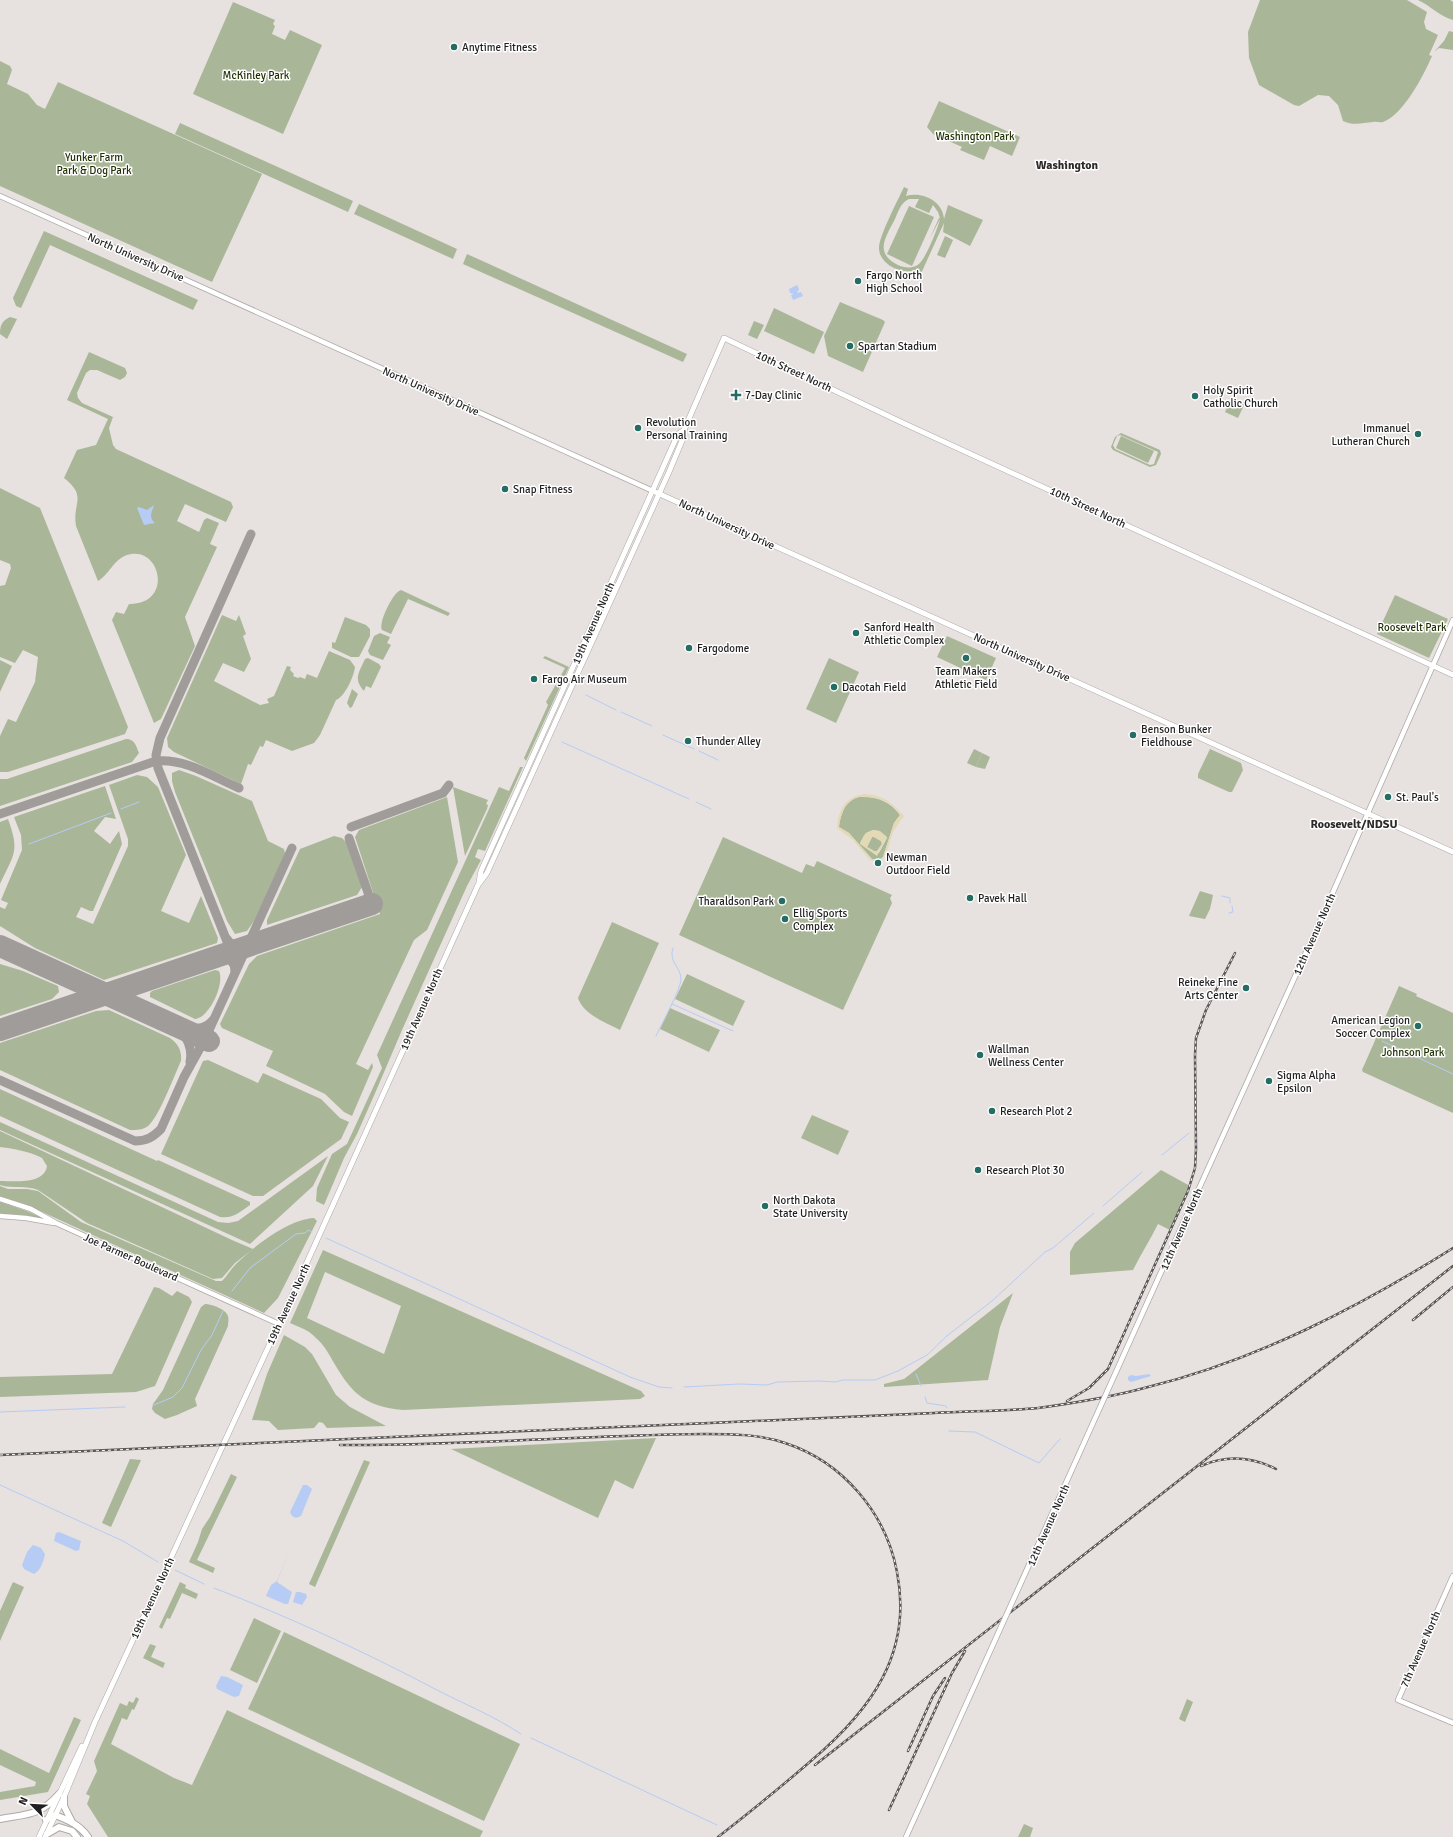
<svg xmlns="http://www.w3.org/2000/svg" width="1453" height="1837" viewBox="0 0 1453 1837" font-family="Signika,sans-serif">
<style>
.green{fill:#a9b798;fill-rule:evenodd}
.sand{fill:#e3d9b4;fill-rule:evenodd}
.water{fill:#b6ccf5}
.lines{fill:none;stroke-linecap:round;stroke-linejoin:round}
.stream{stroke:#b6ccf5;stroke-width:1}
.taxiway{stroke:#a09c9a;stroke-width:9}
.runway{stroke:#a09c9a;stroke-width:22}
.secondary-casing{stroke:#aea9a7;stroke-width:6}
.primary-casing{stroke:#aea9a7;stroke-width:6}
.highway-casing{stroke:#aea9a7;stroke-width:8}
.secondary{stroke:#fff;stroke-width:4.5}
.primary{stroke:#fff;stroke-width:5}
.highway{stroke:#fff;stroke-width:6}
.rail-casing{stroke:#595655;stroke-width:2.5}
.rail{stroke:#fff;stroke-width:1;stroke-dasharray:3;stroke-linecap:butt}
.secondary-bridge-casing{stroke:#aea9a7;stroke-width:6;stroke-linecap:butt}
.secondary-bridge{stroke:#fff;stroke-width:4.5}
.poi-dot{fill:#256d63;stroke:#fff;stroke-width:1.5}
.labels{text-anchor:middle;stroke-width:3;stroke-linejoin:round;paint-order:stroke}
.poi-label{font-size:11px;fill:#211f1f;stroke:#fff;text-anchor:start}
.park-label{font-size:11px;fill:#1f2f00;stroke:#fff}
.street-label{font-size:11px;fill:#211f1f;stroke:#fff}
.neighbourhood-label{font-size:12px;font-weight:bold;fill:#2e2a29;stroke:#fff}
</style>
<rect width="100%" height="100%" fill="#e7e1df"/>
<g class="green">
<path d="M1260 0H1407L1427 12 1424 22 1426 29 1438 35 1429 55 1432 56C1424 75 1403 115 1383 122 1380 123 1376 121 1373 122 1363 123 1353 126 1343 121L1338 105 1329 96 1318 95 1299 106 1294 105 1259 85 1249 58 1248 32Z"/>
<path d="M1418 0H1450L1453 2V20C1439 16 1431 6 1418 0Z"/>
<path d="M233 2 275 20 273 24 275 26 272 34 285 40 290 30 322 45 283 134 193 94Z"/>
<path d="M1449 31 1453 32V50L1439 48 1434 52 1444 41Z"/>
<path d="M0 61 10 66 12 70 7 84 28 94 37 105 45 109 58 82 262 174 212 282 0 186Z"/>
<path d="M939 101 1020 137 1012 156 990 146 984 160 960 150 962 147 933 134 927 127Z"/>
<path d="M180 123 353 201 348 212 175 134Z"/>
<path d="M904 187 908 189 906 196C922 191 943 201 944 219L948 205 983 220 970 246 943 232 944 223 919 278 915 277 918 270C910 273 901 271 894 268 886 264 879 257 879 248 879 236 898 200 904 187ZM909 199H919L915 207 929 213 933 205 938 212 940 218H939L930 238 940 219C938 228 926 258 919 264 909 273 886 263 884 250 882 241 890 229 894 221 898 213 900 203 909 199Z"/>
<path d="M359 204 457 249 453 259 354 214Z"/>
<path d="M909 206 934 217 912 266 887 254Z"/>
<path d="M44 231 198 300 193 310 50 245 21 308 16 306 13 298Z"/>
<path d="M945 236 953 240 945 258 937 255Z"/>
<path d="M467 254 687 354 683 362 463 264Z"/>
<path d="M840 302 883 320 885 322 863 372 828 356 824 336Z"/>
<path d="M774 308 824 332 814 354 764 331Z"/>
<path d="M10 317 17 319 7 339 0 334C0 325 2 321 10 317Z"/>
<path d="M754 321 764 325 757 339 748 335Z"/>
<path d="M89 352 125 368 127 373 125 377 120 380 97 370H90L86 373 77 393 78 398 82 403 113 417 109 428 113 445 116 449 231 502 233 507 226 522 185 504 177 521 199 532 204 520 207 518 219 523 210 544 217 547 185 617 195 646 161 719 154 723 112 620 116 612 124 614 129 604C174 605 161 544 127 555 113 560 109 575 98 581L76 526C72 502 88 497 64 478L77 450 96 445 108 419 67 400Z"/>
<path d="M1232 397 1245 403 1238 418 1225 412Z"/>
<path d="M1121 433 1160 450 1161 454 1156 465 1150 467 1113 450 1111 447 1115 437ZM1120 435 1158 452 1154 464 1150 465 1115 449 1113 445 1117 436Z"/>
<path d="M1121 436 1154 451 1148 463 1116 448Z"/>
<path d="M0 488 40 508 128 727 125 734 8 772H0V736L8 719 16 722 35 682 38 657 23 650 15 663 0 657V586L5 585 11 568 10 564 0 560Z"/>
<path d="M401 590 450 613 448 616 408 599 391 634 382 630C378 623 393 592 401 590Z"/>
<path d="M1395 595 1448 619 1429 658 1377 634Z"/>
<path d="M222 615 236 621 239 615 246 634 243 636 251 659 244 672 223 663 214 681 260 705 269 703 267 699 274 696 287 666 291 667 290 670 294 674 293 676 298 678 300 677 305 679 307 674 317 678 329 651 350 660 355 667C354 676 345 697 336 700L320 735 314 743 292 751 266 740 263 747 260 746 251 765 248 764 241 784 174 752 168 747 167 738Z"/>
<path d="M345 617 366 625 370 629V636L359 657H351L332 648V642L335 643Z"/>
<path d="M380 633 390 637 387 643 391 645 383 660 370 655 368 651 374 636Z"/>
<path d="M947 636 996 658 986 680 937 657Z"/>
<path d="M545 656 569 667 526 761 524 758 548 705 546 702 565 668 543 658Z"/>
<path d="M368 658 379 664 381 667 371 688 366 686 364 691C353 678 359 673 365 659Z"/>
<path d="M829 658 859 672 836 723 806 709Z"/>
<path d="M0 660 12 666 0 692Z"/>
<path d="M352 689 358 694 352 707 350 708 347 703Z"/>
<path d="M126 739C135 739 136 746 139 753L132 762 0 806V779H7Z"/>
<path d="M974 749 982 753 976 767 967 763Z"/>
<path d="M1210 749 1241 763 1243 770 1232 792H1229L1198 778V774Z"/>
<path d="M982 753 990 757 985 769 976 767Z"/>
<path d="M520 767H523L485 851 478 849 475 857 481 860 467 886 402 1030 376 1091 357 1134 344 1158 324 1205 316 1201 317 1188 332 1154 347 1144 382 1068 377 1055 499 787 509 791Z"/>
<path d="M179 770 196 776 252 801 268 841 284 849 285 854 254 921 247 931 235 934 227 921 175 792 172 781V773Z"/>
<path d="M137 775 147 777 158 787 186 855 161 911 189 923 201 896 218 938 217 943 104 980 35 948 0 926V907L5 909 8 903 1 900 22 850 21 835 14 817 105 786 116 819 105 817 94 831 110 844 119 831 122 844 93 911H90L81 907 76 917 93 924 128 846V839L109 785Z"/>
<path d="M453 787 488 800 486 804 488 805 487 809 465 856Z"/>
<path d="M447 797 458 862 427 930 414 940 356 1064 368 1070 372 1063 373 1067 352 1116 344 1112 325 1094 266 1066 273 1051 222 1028 220 1024 249 964 257 956 380 914 355 837 359 830Z"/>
<path d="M859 797C876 796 890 801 900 815L894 823 883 857 879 860 872 859 849 833 839 827C841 813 845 801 859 797ZM873 830 879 831 887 838 879 853 874 852 860 843 866 833Z"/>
<path d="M8 819C20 852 14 854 0 884V822Z"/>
<path d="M334 836 342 838 348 844 362 887 357 895 267 925V920L300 849Z"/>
<path d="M723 837 802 873 806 864 814 867 817 861 892 895 890 898 892 903 843 1010 679 935Z"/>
<path d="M872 837H874L881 841 882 844 877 851H874L867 847Z"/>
<path d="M1200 891 1213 895 1210 909 1205 919 1189 916Z"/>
<path d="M612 922 659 943 620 1030C605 1022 584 1015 578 998Z"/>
<path d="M0 964 23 971 58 986 59 992 52 999 0 1016Z"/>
<path d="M215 970 219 971C225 984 209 1018 195 1019L150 997V993L152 991Z"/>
<path d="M687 974 745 1001 733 1026 675 999Z"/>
<path d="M1399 986 1417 994 1416 996 1453 1013V1113L1363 1072 1362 1070Z"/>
<path d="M670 1008 720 1030 709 1052 660 1029Z"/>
<path d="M109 1010 170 1038C178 1044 182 1050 181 1061 174 1076 159 1117 148 1126 143 1130 137 1130 130 1130L0 1070V1043L96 1011Z"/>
<path d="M208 1060 258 1083 263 1073 321 1099 340 1118 349 1122 341 1139 263 1196H253L161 1154 203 1061Z"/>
<path d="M0 1089 157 1161 158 1160 250 1202V1205C240 1212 233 1219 220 1217L0 1116Z"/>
<path d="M812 1115 849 1131 838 1155 801 1138Z"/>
<path d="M0 1122 218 1222 228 1223 238 1221 328 1156 313 1186 250 1244 0 1130Z"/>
<path d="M0 1131 232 1240 253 1249 235 1263 222 1278 213 1279 87 1223 38 1190C26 1185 13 1189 0 1185V1181C14 1181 44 1185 47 1166L42 1158C28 1151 15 1149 0 1147Z"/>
<path d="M1161 1170 1190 1186 1170 1230 1158 1224C1150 1240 1141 1254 1133 1270L1070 1275V1252L1075 1243Z"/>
<path d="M0 1186 8 1189H27L38 1191 81 1222 216 1281H222C227 1276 231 1269 236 1264 253 1247 289 1219 314 1218L317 1221 278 1298 264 1313 29 1206 0 1197Z"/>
<path d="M0 1202 27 1211 48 1220 23 1215 0 1214Z"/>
<path d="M323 1250 641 1391 645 1396 640 1399 403 1410C365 1406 353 1395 334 1363 329 1354 324 1345 316 1338 309 1330 299 1327 290 1323ZM325 1272 401 1306 384 1354 307 1318Z"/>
<path d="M154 1287 159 1288 172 1296 177 1291 189 1297 192 1302 155 1386 136 1392 0 1397V1377L112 1374Z"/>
<path d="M1013 1293 1000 1327 988 1380 884 1387V1384L904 1379 913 1372Z"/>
<path d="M205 1304C211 1304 226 1309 228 1316 229 1319 228 1323 228 1326L195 1399 197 1406 177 1415 165 1419 155 1413 152 1409 153 1404 163 1390 201 1307Z"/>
<path d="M284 1335 305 1347 312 1354 336 1395 350 1407 386 1426 327 1428 323 1423 319 1422 314 1428 278 1430 269 1421 252 1420 267 1374Z"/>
<path d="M656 1438 633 1489 615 1480 598 1518 451 1449Z"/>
<path d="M130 1459 141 1460 111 1527 102 1523Z"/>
<path d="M364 1460 370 1462 315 1587 309 1584Z"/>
<path d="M231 1474 237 1477 197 1560 215 1568 213 1573 189 1562 198 1542 202 1529 210 1517Z"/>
<path d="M13 1582 24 1587 0 1641V1611Z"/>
<path d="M180 1582 186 1585 185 1588 198 1594 196 1599 182 1593 170 1619 167 1618 162 1629 159 1627Z"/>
<path d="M254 1618 281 1631 257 1683 230 1670Z"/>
<path d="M284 1632 520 1744 484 1821 248 1709Z"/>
<path d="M150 1644 156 1646 151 1657 165 1663 163 1668 143 1658Z"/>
<path d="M136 1697 139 1699 134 1710 132 1709 127 1720 122 1718 111 1744 174 1778 192 1785 227 1710 483 1831 480 1837H108L87 1804 90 1796 86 1794 97 1771 94 1761 120 1703 127 1706 129 1701 133 1703Z"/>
<path d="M1187 1699 1193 1702 1185 1722 1179 1719Z"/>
<path d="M74 1717 81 1720 48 1792 0 1800V1792L35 1786 36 1782 0 1765V1749L49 1773Z"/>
<path d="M1024 1824 1033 1828 1030 1837H1018Z"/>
</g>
<g class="sand">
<path d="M865 794C885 796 891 802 904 816 900 821 896 827 893 832 889 842 888 858 878 862L870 860 853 840 837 828C838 810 846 796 865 794ZM859 797C876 796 890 800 900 815L894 823 883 857 879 860 872 859 849 833 839 827C841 813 845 801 859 797Z"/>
<path d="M873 830 880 831 887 837 877 856 860 844 864 835ZM872 837H874L881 841 882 844 877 851H874L867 847Z"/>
</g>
<g class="water">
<path d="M797 285 799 289 797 293 801 292 803 296 793 300 791 295 794 294 790 293 789 289Z"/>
<path d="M154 505C152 512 148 517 155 523L144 525 137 508 139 507 147 510Z"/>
<path d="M1149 1374 1151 1376 1131 1382 1128 1380V1377L1131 1375 1136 1376Z"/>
<path d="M303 1485H307L312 1489 301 1516 296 1518 292 1516 290 1512Z"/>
<path d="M59 1532 81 1541 79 1550 76 1551 54 1541 56 1533Z"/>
<path d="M33 1545 41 1548 45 1554C44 1561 40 1571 34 1574L24 1569 22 1565 27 1552Z"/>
<path d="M288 1554 277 1582 292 1592 288 1604H285L266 1596 271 1585 277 1581Z"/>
<path d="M296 1592H300L306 1594 307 1597 302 1605 293 1602Z"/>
<path d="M221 1676 227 1677 243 1685 239 1696 234 1697 217 1689 216 1686Z"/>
</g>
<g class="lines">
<g class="stream">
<path d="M586 695 616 710"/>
<path d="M621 712 652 726"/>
<path d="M663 735 694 749"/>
<path d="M562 742 689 799"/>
<path d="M699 751 718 760"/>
<path d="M696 802 711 809"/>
<path d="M121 809 139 802"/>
<path d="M29 844 111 813"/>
<path d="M1222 896 1230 898V903"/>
<path d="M1229 913 1233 912 1232 906"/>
<path d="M672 1004 733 1031"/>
<path d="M656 1036C661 1025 681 989 681 979 681 967 668 962 673 948"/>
<path d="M1382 1041 1453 1074"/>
<path d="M1162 1155 1189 1133"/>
<path d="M1103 1206 1142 1172"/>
<path d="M326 1238 630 1377 659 1387 672 1388"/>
<path d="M232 1291 250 1268 296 1234 305 1233 308 1230 312 1232"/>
<path d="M916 1374 921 1386"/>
<path d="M684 1387 739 1384 767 1385 777 1382 819 1381 835 1382 843 1380H875L880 1378 898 1371 927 1355 948 1335 992 1301 1045 1252 1053 1248 1094 1213"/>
<path d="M925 1397 927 1403 946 1406 947 1408"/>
<path d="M154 1405 173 1397 182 1388 201 1350 212 1335 223 1311"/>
<path d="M0 1412 125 1407"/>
<path d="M949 1431 975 1432 1039 1463 1060 1439"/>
<path d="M0 1485 123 1541 158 1562"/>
<path d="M175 1570 204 1584"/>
<path d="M214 1588C289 1617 363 1651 435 1689 464 1704 494 1716 521 1734"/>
<path d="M531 1738 717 1825"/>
</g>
<g class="taxiway">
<path d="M0 814 156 761C186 758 213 777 239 788"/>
<path d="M351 827 443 793 449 785"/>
<path d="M349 838 372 904"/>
<path d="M227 939C233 948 243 947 251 940"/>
<path d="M220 955 229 958 234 965"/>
<path d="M235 972 234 959 158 768 156 755 160 738 251 534"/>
<path d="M190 1062C193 1048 187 1038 178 1027 192 1029 204 1031 213 1020"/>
<path d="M0 1080 135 1141C147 1141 153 1137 161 1129L184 1077 205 1039 292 848"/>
</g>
<g class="runway">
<path d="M0 946 209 1041"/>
<path d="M0 1030 372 904"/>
</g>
<defs>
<g id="secondary">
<path d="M0 196 653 491"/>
<path d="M0 1199 31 1209 56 1223 279 1324"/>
<path d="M0 1216 26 1218 54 1223"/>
<path d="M1148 1301 1322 917 1453 620"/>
<path d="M1453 1576 1398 1700 1453 1723"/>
<path d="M906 1837 950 1740"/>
</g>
<g id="primary">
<path d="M653 491 1453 852"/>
<path d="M479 882 481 871 678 434 684 430"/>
<path d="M39 1837 82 1746"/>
<path d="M45 1837 64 1797 95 1722 279 1324 478 885 487 873 669 472 684 436V430L724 338 903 423 1453 675"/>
</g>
<g id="highway">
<path d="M64 1797V1806L72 1822"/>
<path d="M0 1819C27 1814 40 1816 59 1794"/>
<path d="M46 1820 55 1815C68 1820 80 1825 88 1837"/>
<path d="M47 1834 59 1827 72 1831 77 1837"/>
</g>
</defs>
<use href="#secondary" class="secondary-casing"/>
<use href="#primary" class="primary-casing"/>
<use href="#highway" class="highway-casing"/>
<use href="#secondary" class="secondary"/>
<use href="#primary" class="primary"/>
<use href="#highway" class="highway"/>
<defs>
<g id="rail">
<path d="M1413 1320 1453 1287"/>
<path d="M1067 1401 1089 1388 1108 1369 1188 1191 1195 1168 1196 1149 1195 1055 1196 1038 1206 1010 1235 953"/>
<path d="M340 1445C435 1446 531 1439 626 1436 652 1435 678 1434 704 1434 731 1434 759 1434 785 1443 843 1462 886 1513 897 1572 913 1653 871 1710 812 1760 781 1787 750 1812 718 1837"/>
<path d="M0 1455C237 1445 473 1432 710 1423 784 1420 859 1417 934 1413 968 1411 1004 1411 1038 1408 1075 1403 1112 1397 1148 1387 1257 1360 1359 1307 1453 1248"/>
<path d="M1201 1466C1226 1455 1252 1457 1276 1469"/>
<path d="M908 1751 933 1696 945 1678"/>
<path d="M815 1765 1453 1266"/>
<path d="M889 1810 952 1673 965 1651"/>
</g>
</defs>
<use href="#rail" class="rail-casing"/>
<use href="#rail" class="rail"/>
<defs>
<path id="secondary-bridge" d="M950 1740 1148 1301"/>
</defs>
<use href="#secondary-bridge" class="secondary-bridge-casing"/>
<use href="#secondary-bridge" class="secondary-bridge"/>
</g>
<g class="poi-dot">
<circle cx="454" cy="47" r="4"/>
<circle cx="858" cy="281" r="4"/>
<circle cx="850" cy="346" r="4"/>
<path d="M734 389h4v4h4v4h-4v4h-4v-4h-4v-4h4z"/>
<circle cx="1195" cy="396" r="4"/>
<circle cx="638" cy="428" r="4"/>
<circle cx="1418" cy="434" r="4"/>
<circle cx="505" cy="489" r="4"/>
<circle cx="856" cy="633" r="4"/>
<circle cx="689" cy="648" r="4"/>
<circle cx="966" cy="658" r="4"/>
<circle cx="534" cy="679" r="4"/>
<circle cx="834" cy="687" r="4"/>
<circle cx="1133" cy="735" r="4"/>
<circle cx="688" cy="741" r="4"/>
<circle cx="1388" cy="797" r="4"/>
<circle cx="878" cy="863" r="4"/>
<circle cx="970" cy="898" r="4"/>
<circle cx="782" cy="901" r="4"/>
<circle cx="785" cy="919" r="4"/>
<circle cx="1246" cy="988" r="4"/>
<circle cx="1418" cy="1026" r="4"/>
<circle cx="980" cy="1055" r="4"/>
<circle cx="1269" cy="1081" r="4"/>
<circle cx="992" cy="1111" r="4"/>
<circle cx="978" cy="1170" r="4"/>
<circle cx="765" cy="1206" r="4"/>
</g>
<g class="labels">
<g class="poi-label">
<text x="462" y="51">Anytime Fitness</text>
<text x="866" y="279">Fargo North<tspan x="866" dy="13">High School</tspan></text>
<text x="858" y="350">Spartan Stadium</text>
<text x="1203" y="394">Holy Spirit<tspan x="1203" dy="13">Catholic Church</tspan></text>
<text x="745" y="399">7-Day Clinic</text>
<text x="646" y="426">Revolution<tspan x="646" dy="13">Personal Training</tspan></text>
<text x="1410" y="432" text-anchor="end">Immanuel<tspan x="1410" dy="13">Lutheran Church</tspan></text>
<text x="513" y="493">Snap Fitness</text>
<text x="864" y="631">Sanford Health<tspan x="864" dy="13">Athletic Complex</tspan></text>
<text x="697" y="652">Fargodome</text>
<text x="966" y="675" text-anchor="middle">Team Makers<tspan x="966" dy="13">Athletic Field</tspan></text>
<text x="542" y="683">Fargo Air Museum</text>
<text x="842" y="691">Dacotah Field</text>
<text x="1141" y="733">Benson Bunker<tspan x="1141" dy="13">Fieldhouse</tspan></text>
<text x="696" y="745">Thunder Alley</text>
<text x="1396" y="801">St. Paul's</text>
<text x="886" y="861">Newman<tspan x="886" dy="13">Outdoor Field</tspan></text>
<text x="978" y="902">Pavek Hall</text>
<text x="774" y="905" text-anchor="end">Tharaldson Park</text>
<text x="793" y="917">Ellig Sports<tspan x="793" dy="13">Complex</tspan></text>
<text x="1238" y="986" text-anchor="end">Reineke Fine<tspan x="1238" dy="13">Arts Center</tspan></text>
<text x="1410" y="1024" text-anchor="end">American Legion<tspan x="1410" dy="13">Soccer Complex</tspan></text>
<text x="988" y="1053">Wallman<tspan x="988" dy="13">Wellness Center</tspan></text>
<text x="1277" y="1079">Sigma Alpha<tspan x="1277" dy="13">Epsilon</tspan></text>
<text x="1000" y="1115">Research Plot 2</text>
<text x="986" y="1174">Research Plot 30</text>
<text x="773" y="1204">North Dakota<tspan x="773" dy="13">State University</tspan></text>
</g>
<g class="park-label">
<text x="256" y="79">McKinley Park</text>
<text x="975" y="140">Washington Park</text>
<text x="94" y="161">Yunker Farm<tspan x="94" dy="13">Park &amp; Dog Park</tspan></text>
<text x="1412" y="631">Roosevelt Park</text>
<text x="1413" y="1056">Johnson Park</text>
</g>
<g class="street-label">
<text transform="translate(136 257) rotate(24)" y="4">North University Drive</text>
<text transform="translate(794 371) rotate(25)" y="4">10th Street North</text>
<text transform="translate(431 391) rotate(24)" y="4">North University Drive</text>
<text transform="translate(1088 507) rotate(25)" y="4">10th Street North</text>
<text transform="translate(727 524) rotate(25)" y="4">North University Drive</text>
<text transform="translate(593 623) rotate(-66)" y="4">19th Avenue North</text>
<text transform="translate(1022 657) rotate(24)" y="4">North University Drive</text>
<text transform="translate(1314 934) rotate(-66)" y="4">12th Avenue North</text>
<text transform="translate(421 1009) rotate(-66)" y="4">19th Avenue North</text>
<text transform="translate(1181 1229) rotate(-66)" y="4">12th Avenue North</text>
<text transform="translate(131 1257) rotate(24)" y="4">Joe Parmer Boulevard</text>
<text transform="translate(288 1304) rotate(-65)" y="4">19th Avenue North</text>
<text transform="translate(1048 1525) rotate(-66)" y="4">12th Avenue North</text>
<text transform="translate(152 1598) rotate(-65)" y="4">19th Avenue North</text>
<text transform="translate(1420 1649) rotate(-66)" y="4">7th Avenue North</text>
</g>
<g class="neighbourhood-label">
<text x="1067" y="169">Washington</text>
<text x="1354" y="828">Roosevelt/NDSU</text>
</g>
</g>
<g transform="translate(32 1805) rotate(294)" stroke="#ffffff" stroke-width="3" paint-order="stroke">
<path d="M0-3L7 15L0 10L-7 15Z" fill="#211f1f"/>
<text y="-6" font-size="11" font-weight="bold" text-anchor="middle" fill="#211f1f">N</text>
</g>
</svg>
